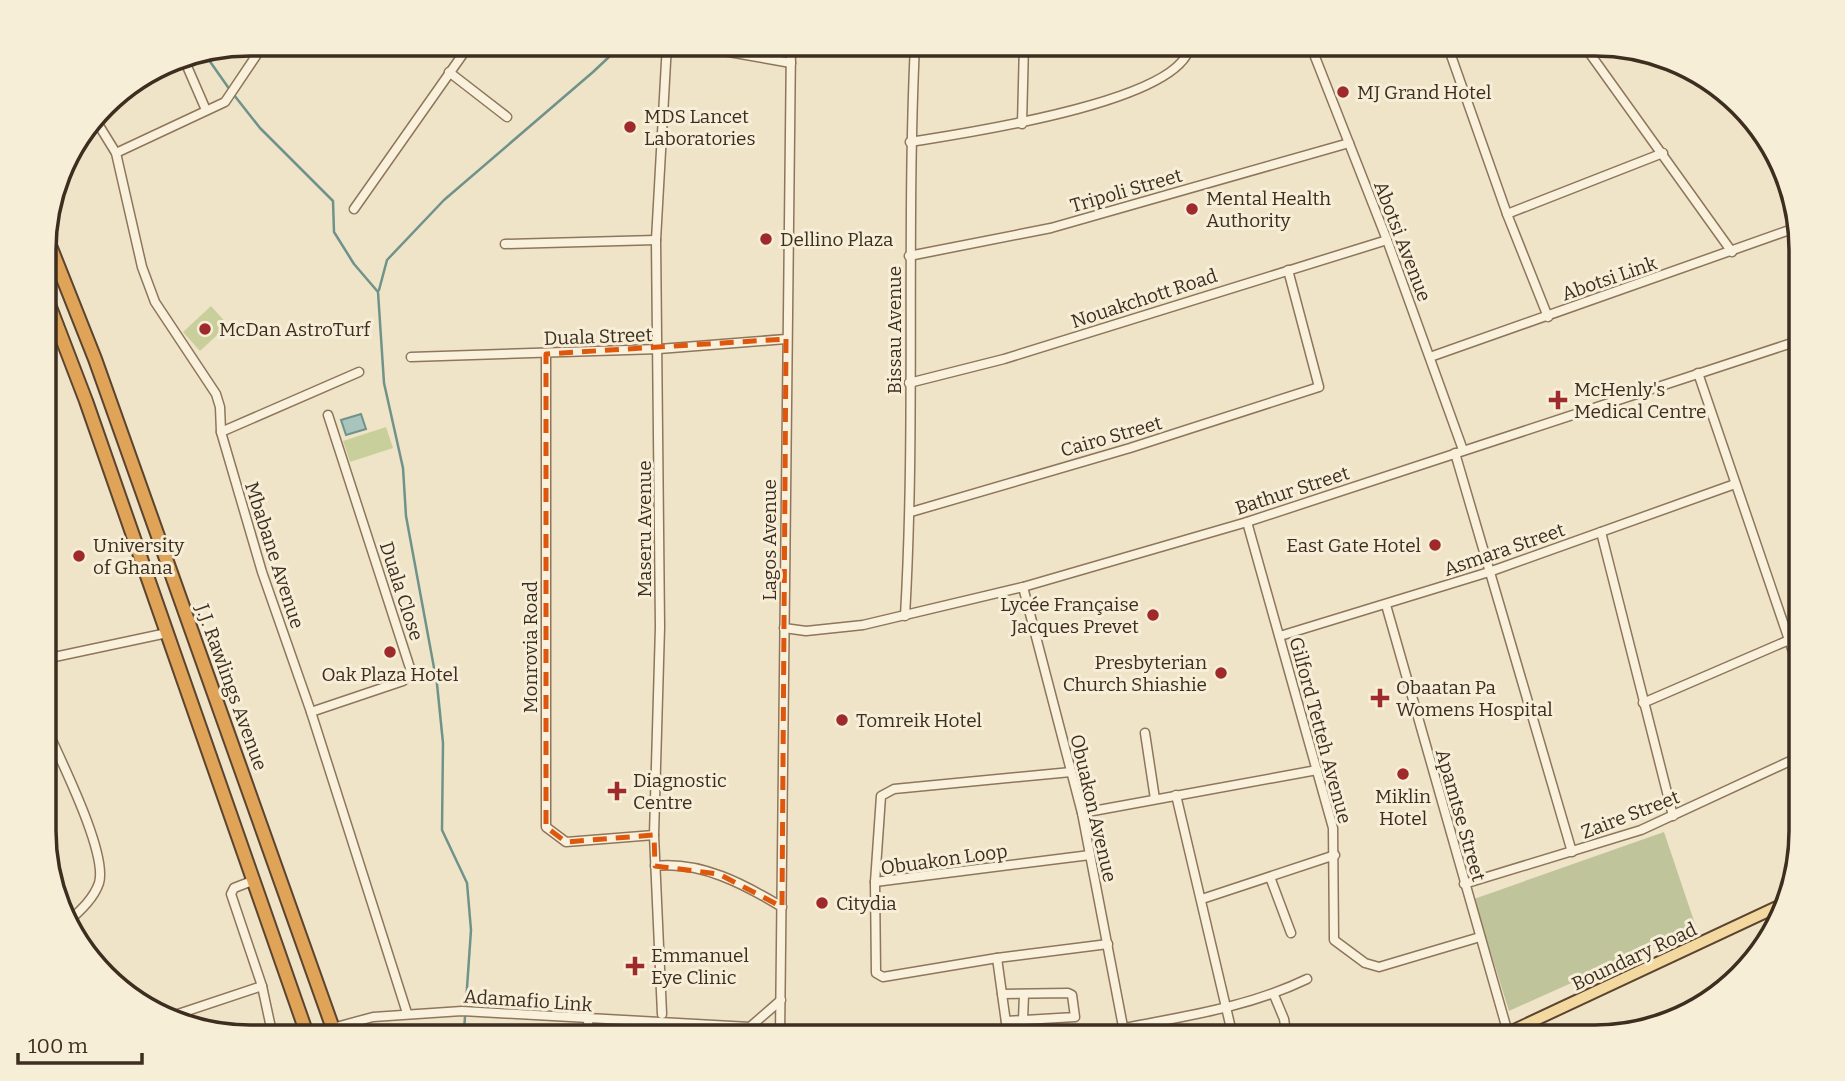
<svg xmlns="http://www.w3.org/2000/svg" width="1845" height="1081" viewBox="0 0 1845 1081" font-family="Bitter,serif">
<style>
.green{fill:#c9cf9b}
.cemetery{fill:#bfc49a}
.water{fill:#a9c4bc;stroke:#6f938a;stroke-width:2}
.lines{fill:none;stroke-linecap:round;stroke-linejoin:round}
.stream{stroke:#6f938a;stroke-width:2.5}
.minor-casing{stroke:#8d765c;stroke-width:11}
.major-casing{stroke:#5b4430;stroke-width:14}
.highway-casing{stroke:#5b4430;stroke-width:16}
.minor{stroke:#faf1dc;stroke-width:8}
.major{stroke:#f3d9a0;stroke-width:10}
.highway{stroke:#e0a458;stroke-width:12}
.marked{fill:none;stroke:#df570d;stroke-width:5;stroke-dasharray:14 9;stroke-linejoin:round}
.poi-dot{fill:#9e2a2b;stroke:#f7eed8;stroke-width:2.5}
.labels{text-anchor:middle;stroke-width:6;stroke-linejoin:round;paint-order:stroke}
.poi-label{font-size:19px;fill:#3d2e20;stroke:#f7eed8;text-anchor:start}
.street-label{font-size:19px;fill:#3d2e20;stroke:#f7eed8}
.rim{fill:none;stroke:#3d2e20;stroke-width:3.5}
</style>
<rect width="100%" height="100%" fill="#f0e4c8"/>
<g class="green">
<path d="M211 306 228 325 200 351 183 332Z"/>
<path d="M386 427 393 448 350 462 343 441Z"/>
</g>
<path class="cemetery" d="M1664 832 1696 927 1509 1011 1474 899Z"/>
<path class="water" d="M361 414 366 429 346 435 341 420Z"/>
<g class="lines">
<g class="stream">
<path d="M204 53 230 90"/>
<path d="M234 95 260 128 333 201 334 232 354 264 378 292 384 383 403 468 406 516 437 684 443 743 442 830 467 883 471 930 464 1031 461 1037"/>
<path d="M379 290 387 260 444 200 593 72 610 56 616 44"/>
</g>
<defs>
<g id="minor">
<path d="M683 44 791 63"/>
<path d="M1310 44 1387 240 1463 450"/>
<path d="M1447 44 1507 214 1548 317"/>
<path d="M1583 44 1732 252"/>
<path d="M183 57 206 110"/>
<path d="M449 72 507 117"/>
<path d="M95 119 116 153 142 267 155 302 216 394 220 407 221 432 262 572 311 712 407 1013"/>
<path d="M1022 124 1024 44"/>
<path d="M910 142C959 134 1186 102 1190 44"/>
<path d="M116 153 225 102 264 44"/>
<path d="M354 209 470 44"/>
<path d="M1507 214 1663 153"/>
<path d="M505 244 656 240"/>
<path d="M909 256 1051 228 1349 143"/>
<path d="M546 354V827L566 842 654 835"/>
<path d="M411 357 659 349 786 339"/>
<path d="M1430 357 1798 227"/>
<path d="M1698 373 1801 675"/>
<path d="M909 383 1004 359 1387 240"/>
<path d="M221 432 359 372"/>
<path d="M1455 453 1572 852"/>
<path d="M911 512 1130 448 1319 387 1288 270"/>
<path d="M1247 522 1333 828 1334 940 1365 963 1379 967 1480 937"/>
<path d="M1601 532 1673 816"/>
<path d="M1023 587 1082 813 1125 1037"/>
<path d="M1386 605 1508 1033"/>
<path d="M905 616C916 426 906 235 915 44"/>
<path d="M784 628 806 631 863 625 1023 587 1247 522 1801 340"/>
<path d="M1280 636 1489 572 1735 484"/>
<path d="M45 659 167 633"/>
<path d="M1643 703 1789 640"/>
<path d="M311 712 403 681 411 671 328 415"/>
<path d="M45 725C59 757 108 853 99 883 94 898 81 910 69 921"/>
<path d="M1145 733 1155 799"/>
<path d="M1071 772 894 789 881 796 875 882 876 973 883 977 997 958 1108 944"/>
<path d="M1176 795 1233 1037"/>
<path d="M1082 813 1317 770"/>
<path d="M655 866C701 861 744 884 782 907"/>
<path d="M1270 877 1291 933"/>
<path d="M252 881 234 888 231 894 262 986 273 1037"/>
<path d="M875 882 1090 855"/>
<path d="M1464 884 1641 830 1801 756"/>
<path d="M1202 899 1335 855"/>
<path d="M997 958 1008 1037"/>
<path d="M1002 994 1068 993 1072 995 1075 1017 1006 1021"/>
<path d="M1274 995 1284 1019 1287 1037"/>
<path d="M662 1014 654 835 660 627 656 240 667 44"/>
<path d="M172 1016 262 986"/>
<path d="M588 1020 589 1037"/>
<path d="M1023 1020 1024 994"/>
<path d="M750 1027 781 1000"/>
<path d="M1124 1028C1187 1016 1249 1007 1307 979"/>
<path d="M307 1035 373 1017 462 1011 750 1027 762 1037"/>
<path d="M780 1037 791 44"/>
</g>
<path id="major" d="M1499 1037 1783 904"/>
<g id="highway">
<path d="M45 233 95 359 336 1037"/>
<path d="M45 294 86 401 308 1037"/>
</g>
</defs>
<use href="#minor" class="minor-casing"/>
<use href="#major" class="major-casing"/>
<use href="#highway" class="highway-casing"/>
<use href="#minor" class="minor"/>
<use href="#major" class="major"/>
<use href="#highway" class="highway"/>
</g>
<path class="marked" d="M786 339 782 907 719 874 655 866 654 835 566 842 546 827V354Z"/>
<g class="poi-dot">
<circle cx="1343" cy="92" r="7"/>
<circle cx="630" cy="127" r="7"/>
<circle cx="1192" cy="209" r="7"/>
<circle cx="766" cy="239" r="7"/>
<circle cx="205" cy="329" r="7"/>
<path d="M1554.5 389.5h7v7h7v7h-7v7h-7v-7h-7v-7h7z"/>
<circle cx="1435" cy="545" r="7"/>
<circle cx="79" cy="556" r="7"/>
<circle cx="1153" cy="615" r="7"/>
<circle cx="390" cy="652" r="7"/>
<circle cx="1221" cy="673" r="7"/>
<path d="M1376.5 687.5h7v7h7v7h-7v7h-7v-7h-7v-7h7z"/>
<circle cx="842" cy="720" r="7"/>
<circle cx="1403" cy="774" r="7"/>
<path d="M613.5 780.5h7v7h7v7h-7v7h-7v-7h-7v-7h7z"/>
<circle cx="822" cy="903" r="7"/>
<path d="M631.5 955.5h7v7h7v7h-7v7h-7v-7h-7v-7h7z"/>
</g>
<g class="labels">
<g class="poi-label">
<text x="1357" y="99">MJ Grand Hotel</text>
<text x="644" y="123">MDS Lancet<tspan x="644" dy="22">Laboratories</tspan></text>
<text x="1206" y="205">Mental Health<tspan x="1206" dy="22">Authority</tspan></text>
<text x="780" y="246">Dellino Plaza</text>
<text x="219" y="336">McDan AstroTurf</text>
<text x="1574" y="396">McHenly's<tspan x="1574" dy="22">Medical Centre</tspan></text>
<text x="93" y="552">University<tspan x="93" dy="22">of Ghana</tspan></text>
<text x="1421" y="552" text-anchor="end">East Gate Hotel</text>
<text x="1139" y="611" text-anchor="end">Lycée Française<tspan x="1139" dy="22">Jacques Prevet</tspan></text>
<text x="1207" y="669" text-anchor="end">Presbyterian<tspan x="1207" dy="22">Church Shiashie</tspan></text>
<text x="390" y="681" text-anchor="middle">Oak Plaza Hotel</text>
<text x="1396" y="694">Obaatan Pa<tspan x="1396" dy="22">Womens Hospital</tspan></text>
<text x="856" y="727">Tomreik Hotel</text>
<text x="633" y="787">Diagnostic<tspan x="633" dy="22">Centre</tspan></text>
<text x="1403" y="803" text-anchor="middle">Miklin<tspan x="1403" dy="22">Hotel</tspan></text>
<text x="836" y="910">Citydia</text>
<text x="651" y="962">Emmanuel<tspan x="651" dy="22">Eye Clinic</tspan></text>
</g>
<g class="street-label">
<text transform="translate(1126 190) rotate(-16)" y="7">Tripoli Street</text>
<text transform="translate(1403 241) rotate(69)" y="7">Abotsi Avenue</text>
<text transform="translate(1609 278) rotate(-19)" y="7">Abotsi Link</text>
<text transform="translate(1144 298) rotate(-18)" y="7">Nouakchott Road</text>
<text transform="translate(894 330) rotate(-90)" y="7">Bissau Avenue</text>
<text transform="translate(598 336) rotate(-2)" y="7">Duala Street</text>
<text transform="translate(1111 436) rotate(-16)" y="7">Cairo Street</text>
<text transform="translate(1292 490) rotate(-18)" y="7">Bathur Street</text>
<text transform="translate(644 529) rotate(-90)" y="7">Maseru Avenue</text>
<text transform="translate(769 540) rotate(-90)" y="7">Lagos Avenue</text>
<text transform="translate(1504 549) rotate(-19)" y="7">Asmara Street</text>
<text transform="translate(275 555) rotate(72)" y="7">Mbabane Avenue</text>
<text transform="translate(402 591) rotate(72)" y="7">Duala Close</text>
<text transform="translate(530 647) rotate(-90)" y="7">Monrovia Road</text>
<text transform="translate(232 687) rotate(70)" y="7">J.J. Rawlings Avenue</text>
<text transform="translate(1321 730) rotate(75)" y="7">Gilford Tetteh Avenue</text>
<text transform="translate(1094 808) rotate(77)" y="7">Obuakon Avenue</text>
<text transform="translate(1630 814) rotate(-21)" y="7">Zaire Street</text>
<text transform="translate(1461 815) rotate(74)" y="7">Apamtse Street</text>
<text transform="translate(944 859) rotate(-8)" y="7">Obuakon Loop</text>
<text transform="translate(1634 956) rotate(-25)" y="7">Boundary Road</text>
<text transform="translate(528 1000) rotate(4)" y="7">Adamafio Link</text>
</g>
</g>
<path d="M0 0H1845V1081H0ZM250 56H1595A194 194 0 0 1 1789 250V831A194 194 0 0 1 1595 1025H250A194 194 0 0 1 56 831V250A194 194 0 0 1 250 56Z" fill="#f7eed8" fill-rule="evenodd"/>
<path class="rim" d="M250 56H1595A194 194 0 0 1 1789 250V831A194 194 0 0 1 1595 1025H250A194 194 0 0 1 56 831V250A194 194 0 0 1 250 56Z"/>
<path d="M18 1053v10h124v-10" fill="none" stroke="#3d2e20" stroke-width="3.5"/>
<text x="28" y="1053" font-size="21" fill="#3d2e20" stroke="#f7eed8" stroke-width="5" paint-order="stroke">100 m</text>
</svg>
